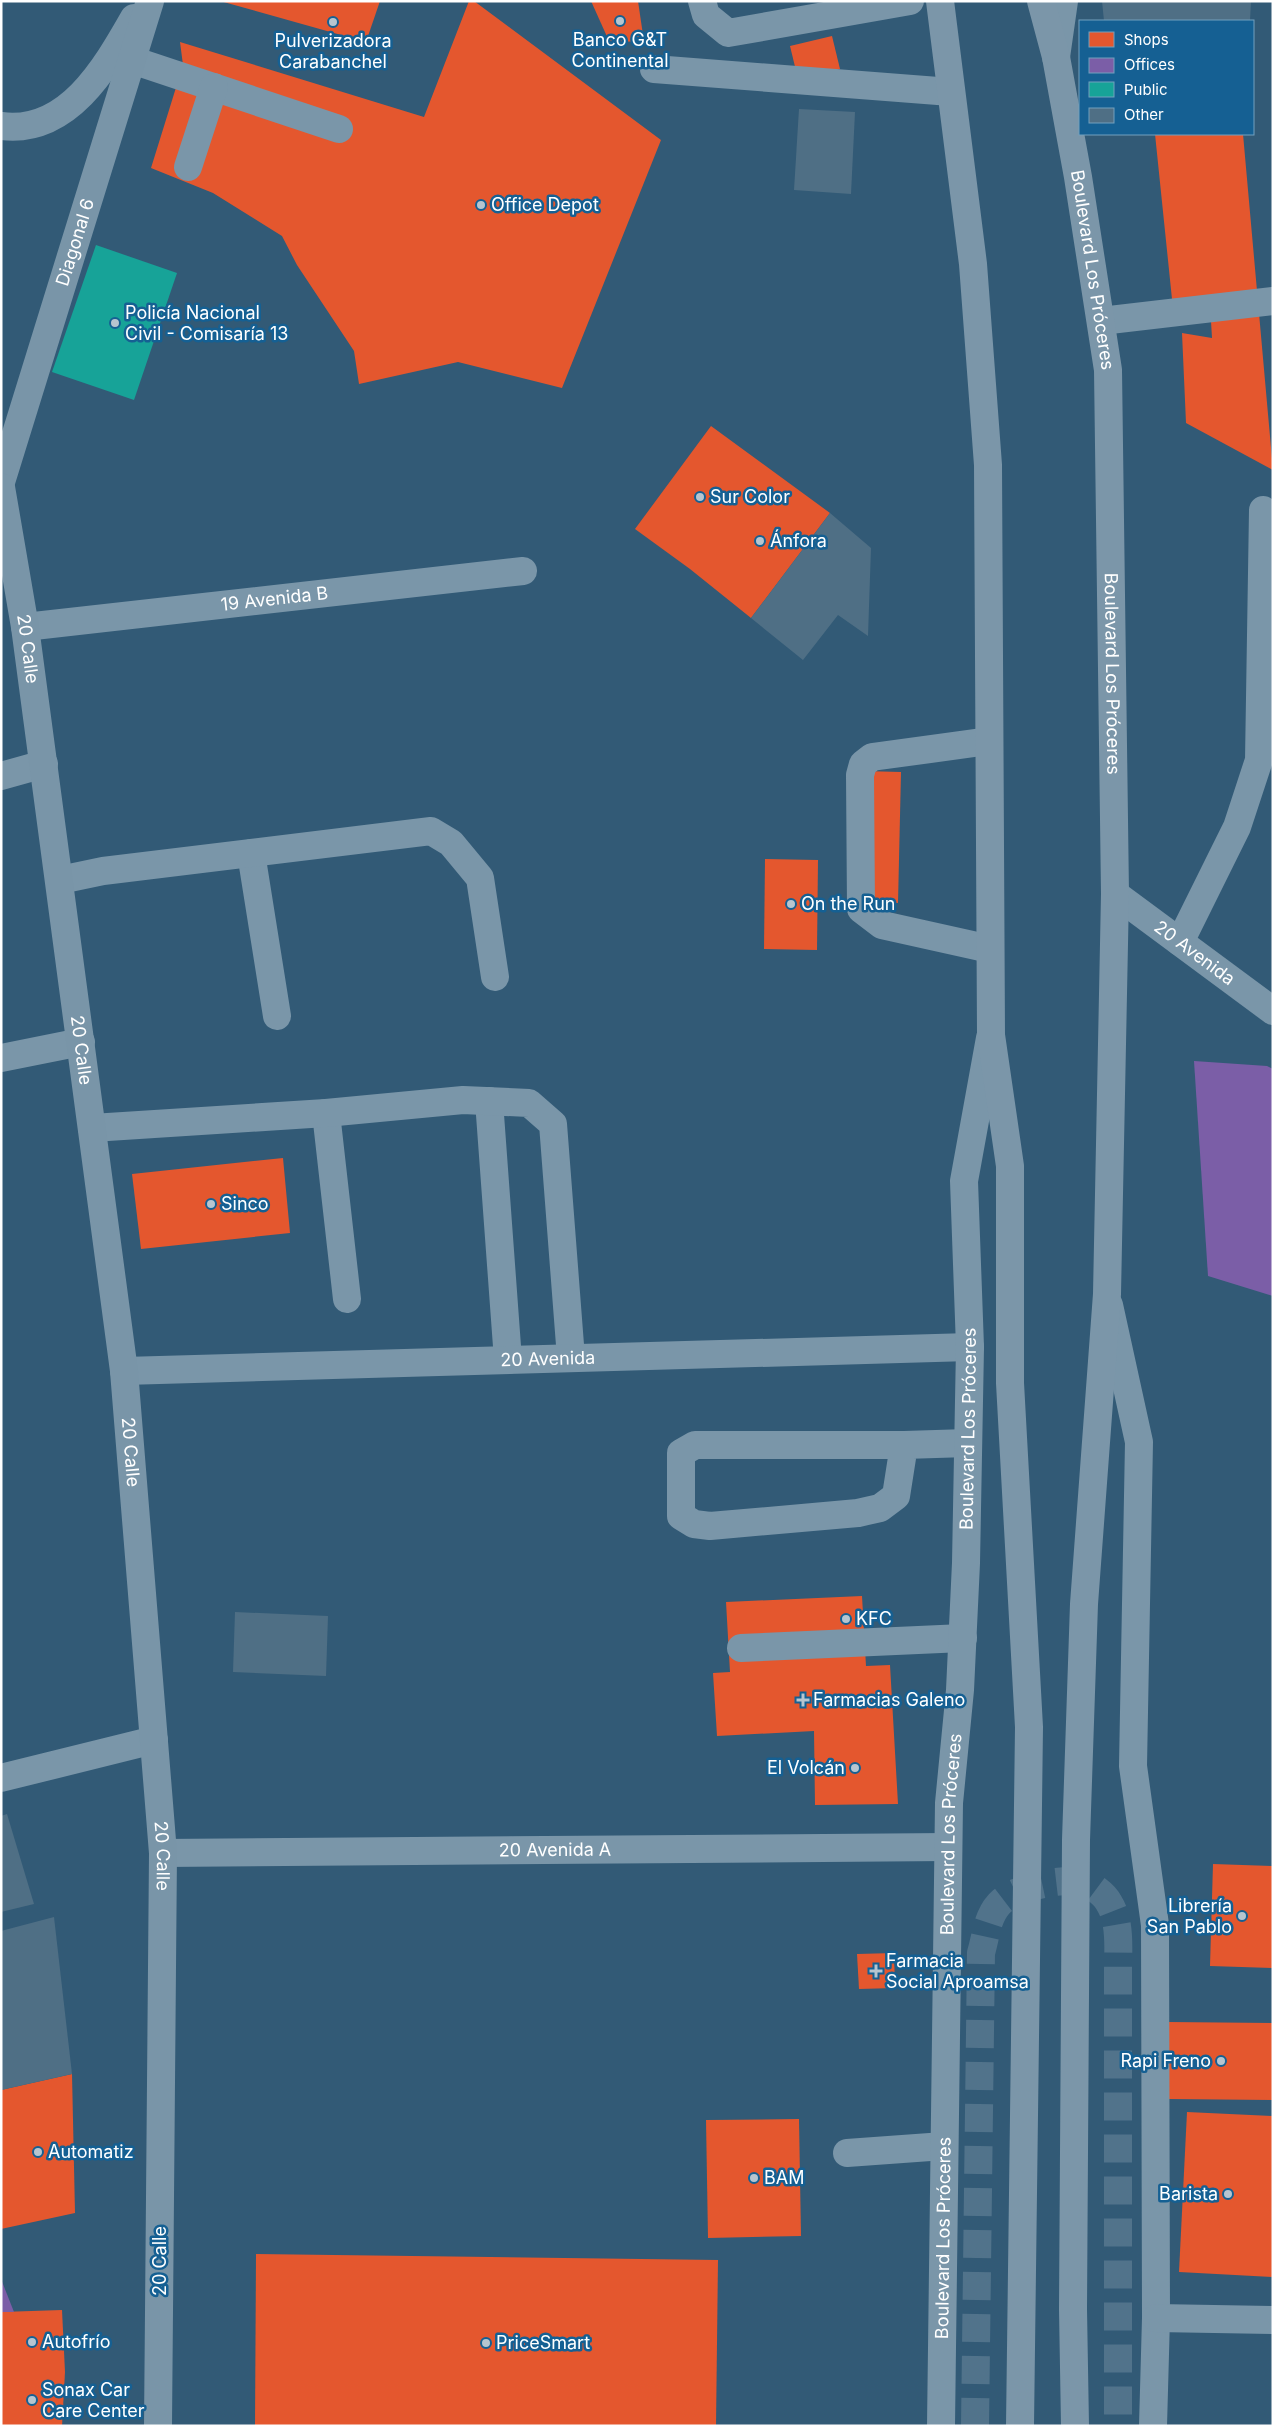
<svg xmlns="http://www.w3.org/2000/svg" width="1274" height="2427" viewBox="0 0 1274 2427" font-family="Inter,sans-serif">
<style>
.shops{fill:#e4572e}
.offices{fill:#7b5ea7}
.public{fill:#17a398}
.building{fill:#4f6f85}
.lines{fill:none;stroke-linecap:round;stroke-linejoin:round}
.highway-tunnel{stroke:#51738b;stroke-width:28;stroke-dasharray:28 14;stroke-linecap:butt}
.minor{stroke:#7a96a9;stroke-width:28}
.major{stroke:#7995a8;stroke-width:28}
.highway{stroke:#7b96a9;stroke-width:28}
.poi-dot{fill:#b7c5cf;stroke:#156093;stroke-width:2}
.labels{text-anchor:middle;stroke-width:5;stroke-linejoin:round;paint-order:stroke}
.poi-label{font-size:18px;fill:#fff;stroke:#156093;text-anchor:start}
.street-label{font-size:18px;fill:#fff;stroke:#156093}
</style>
<rect width="100%" height="100%" fill="#325a76"/>
<g class="shops">
<path d="M220 1H380L366 42Z"/>
<path d="M469 1H474L661 140 562 388 458 362 359 384 354 351 297 265 282 236 213 193 151 168 183 65 180 42 424 117Z"/>
<path d="M591 1H638L644 42 609 41Z"/>
<path d="M832 36 840 69 798 79 790 46Z"/>
<path d="M1155 134H1243L1273 470 1186 423 1182 333 1212 338 1210 304 1172 299Z"/>
<path d="M711 426 830 513 751 618 690 569 635 529Z"/>
<path d="M863 771 901 772 898 903 860 902Z"/>
<path d="M765 859 818 860 817 950 764 949Z"/>
<path d="M283 1158 290 1233 141 1249 132 1174Z"/>
<path d="M862 1596 866 1666 890 1665 898 1804 815 1805 814 1731 717 1736 713 1673 730 1672 726 1602Z"/>
<path d="M1213 1864 1273 1866V1968L1210 1966Z"/>
<path d="M894 1953 895 1988 859 1989 857 1954Z"/>
<path d="M1168 2022 1273 2023V2100L1168 2099Z"/>
<path d="M72 2074 75 2213 1 2229V2090Z"/>
<path d="M1187 2112 1273 2116V2277L1179 2272Z"/>
<path d="M799 2119 801 2236 708 2238 706 2120Z"/>
<path d="M256 2254 718 2260 716 2426H255Z"/>
<path d="M62 2310 65 2372 62 2426H1V2312Z"/>
</g>
<g class="offices">
<path d="M1194 1061 1267 1066 1273 1069V1296L1208 1276Z"/>
<path d="M1 2279 14 2312H1Z"/>
</g>
<path class="public" d="M96 245 177 273 134 400 52 372Z"/>
<g class="building">
<path d="M1102 1H1251L1250 21H1104Z"/>
<path d="M799 109 855 112 851 194 794 190Z"/>
<path d="M830 513 871 548 868 636 838 615 803 660 751 618Z"/>
<path d="M235 1612 328 1616 326 1676 233 1672Z"/>
<path d="M7 1814 34 1904 1 1912V1816Z"/>
<path d="M54 1917 72 2074 1 2090V1931Z"/>
</g>
<g class="lines">
<path class="highway-tunnel" d="M975 2426 981 1953C986 1936 987 1917 999 1904 1015 1887 1060 1878 1082 1882 1091 1884 1105 1895 1109 1903 1121 1922 1118 1949 1118 1970V2426"/>
<g class="minor">
<path d="M702 1 706 15 728 33 910 1"/>
<path d="M1056 57 1064 1"/>
<path d="M132 60 339 129"/>
<path d="M654 69 951 92"/>
<path d="M188 167 214 87"/>
<path d="M1101 321 1273 301"/>
<path id="s1" d="M25 627 523 571"/>
<path d="M989 741 872 757 863 764 860 775 861 909 882 925 990 949"/>
<path d="M1 776 44 764"/>
<path d="M251 853 277 1016"/>
<path d="M60 880 103 871 431 831 451 843 480 878 495 977"/>
<path id="s2" d="M1115 894 1273 1011"/>
<path d="M1180 942 1237 827 1259 760 1263 510"/>
<path d="M1 1058 81 1042"/>
<path d="M489 1101 508 1360"/>
<path d="M326 1113 347 1299"/>
<path d="M92 1128 326 1113 463 1100 529 1103 553 1124 571 1358"/>
<path d="M1109 1305 1139 1442 1133 1766 1155 1925 1156 2318 1153 2426"/>
<path id="s3" d="M124 1371 970 1347"/>
<path d="M904 1445 896 1496 880 1508 858 1513 710 1526 694 1524 681 1516V1453L695 1445H904L968 1443"/>
<path d="M741 1648 963 1638"/>
<path d="M1 1778 154 1740"/>
<path id="s4" d="M163 1853 948 1847"/>
<path d="M847 2153 944 2146"/>
<path d="M1156 2318 1273 2320"/>
<path id="s5" d="M941 2426 949 1803 960 1690 966 1563 970 1347 964 1181 990 1038"/>
</g>
<g class="major">
<path d="M1 126C68 135 106 67 134 18"/>
<path id="s6" d="M1 482 150 1"/>
<path id="s7" d="M1 487 25 627 124 1371 163 1853 158 2426"/>
</g>
<g class="highway">
<path d="M940 1 973 264 988 465 991 1035 1010 1166V1383L1029 1727 1020 2426"/>
<path id="s8" d="M1041 1 1056 57 1078 177 1108 370 1115 894 1107 1294 1084 1604 1076 1840 1073 2309 1075 2426"/>
</g>
</g>
<g class="poi-dot">
<circle cx="620" cy="21" r="5"/>
<circle cx="333" cy="22" r="5"/>
<circle cx="481" cy="205" r="5"/>
<circle cx="115" cy="323" r="5"/>
<circle cx="700" cy="497" r="5"/>
<circle cx="760" cy="541" r="5"/>
<circle cx="791" cy="904" r="5"/>
<circle cx="211" cy="1204" r="5"/>
<circle cx="846" cy="1619" r="5"/>
<path d="M800.5 1692.5h5v5h5v5h-5v5h-5v-5h-5v-5h5z"/>
<circle cx="855" cy="1768" r="5"/>
<circle cx="1242" cy="1916" r="5"/>
<path d="M873.5 1963.5h5v5h5v5h-5v5h-5v-5h-5v-5h5z"/>
<circle cx="1221" cy="2061" r="5"/>
<circle cx="38" cy="2152" r="5"/>
<circle cx="754" cy="2178" r="5"/>
<circle cx="1228" cy="2194" r="5"/>
<circle cx="32" cy="2342" r="5"/>
<circle cx="486" cy="2343" r="5"/>
<circle cx="32" cy="2400" r="5"/>
</g>
<g class="labels">
<g class="poi-label">
<text x="620" y="46" text-anchor="middle">Banco G&amp;T<tspan x="620" dy="21">Continental</tspan></text>
<text x="333" y="47" text-anchor="middle">Pulverizadora<tspan x="333" dy="21">Carabanchel</tspan></text>
<text x="491" y="211">Office Depot</text>
<text x="125" y="319">Policía Nacional<tspan x="125" dy="21">Civil - Comisaría 13</tspan></text>
<text x="710" y="503">Sur Color</text>
<text x="770" y="547">Ánfora</text>
<text x="801" y="910">On the Run</text>
<text x="221" y="1210">Sinco</text>
<text x="856" y="1625">KFC</text>
<text x="813" y="1706">Farmacias Galeno</text>
<text x="845" y="1774" text-anchor="end">El Volcán</text>
<text x="1232" y="1912" text-anchor="end">Librería<tspan x="1232" dy="21">San Pablo</tspan></text>
<text x="886" y="1967">Farmacia<tspan x="886" dy="21">Social Aproamsa</tspan></text>
<text x="1211" y="2067" text-anchor="end">Rapi Freno</text>
<text x="48" y="2158">Automatiz</text>
<text x="764" y="2184">BAM</text>
<text x="1218" y="2200" text-anchor="end">Barista</text>
<text x="42" y="2348">Autofrío</text>
<text x="496" y="2349">PriceSmart</text>
<text x="42" y="2396">Sonax Car<tspan x="42" dy="21">Care Center</tspan></text>
</g>
<g class="street-label">
<text dy="6" stroke="none"><textPath href="#s6" startOffset="251">Diagonal 6</textPath></text>
<text dy="6" stroke="none"><textPath href="#s8" startOffset="274">Boulevard Los Próceres</textPath></text>
<text dy="6" stroke="none"><textPath href="#s1" startOffset="251">19 Avenida B</textPath></text>
<text dy="6" stroke="none"><textPath href="#s7" startOffset="164">20 Calle</textPath></text>
<text dy="6" stroke="none"><textPath href="#s8" startOffset="679">Boulevard Los Próceres</textPath></text>
<text dy="6" stroke="none"><textPath href="#s2" startOffset="99">20 Avenida</textPath></text>
<text dy="6" stroke="none"><textPath href="#s7" startOffset="569">20 Calle</textPath></text>
<text dy="6" stroke="none"><textPath href="#s3" startOffset="424">20 Avenida</textPath></text>
<text dy="6" stroke="none"><textPath href="#s5" startOffset="998">Boulevard Los Próceres</textPath></text>
<text dy="6" stroke="none"><textPath href="#s7" startOffset="974">20 Calle</textPath></text>
<text dy="6" stroke="none"><textPath href="#s5" startOffset="592">Boulevard Los Próceres</textPath></text>
<text dy="6" stroke="none"><textPath href="#s4" startOffset="392">20 Avenida A</textPath></text>
<text dy="6" stroke="none"><textPath href="#s7" startOffset="1379">20 Calle</textPath></text>
<text dy="6" stroke="none"><textPath href="#s5" startOffset="188">Boulevard Los Próceres</textPath></text>
<text transform="translate(160 2261) rotate(-90)" y="6">20 Calle</text>
</g>
</g>
<rect width="1274" height="2427" fill="none" stroke="#ffffff" stroke-width="5"/>
<rect x="1079" y="20" width="175" height="115" fill="#156093" stroke="#73a0be"/>
<rect x="1089" y="32" width="25" height="15" fill="#e4572e" stroke="#73a0be"/>
<text x="1124" y="45" font-size="15" fill="#ffffff">Shops</text>
<rect x="1089" y="58" width="25" height="15" fill="#7b5ea7" stroke="#73a0be"/>
<text x="1124" y="70" font-size="15" fill="#ffffff">Offices</text>
<rect x="1089" y="82" width="25" height="15" fill="#17a398" stroke="#73a0be"/>
<text x="1124" y="95" font-size="15" fill="#ffffff">Public</text>
<rect x="1089" y="108" width="25" height="15" fill="#4f6f85" stroke="#73a0be"/>
<text x="1124" y="120" font-size="15" fill="#ffffff">Other</text>
</svg>
